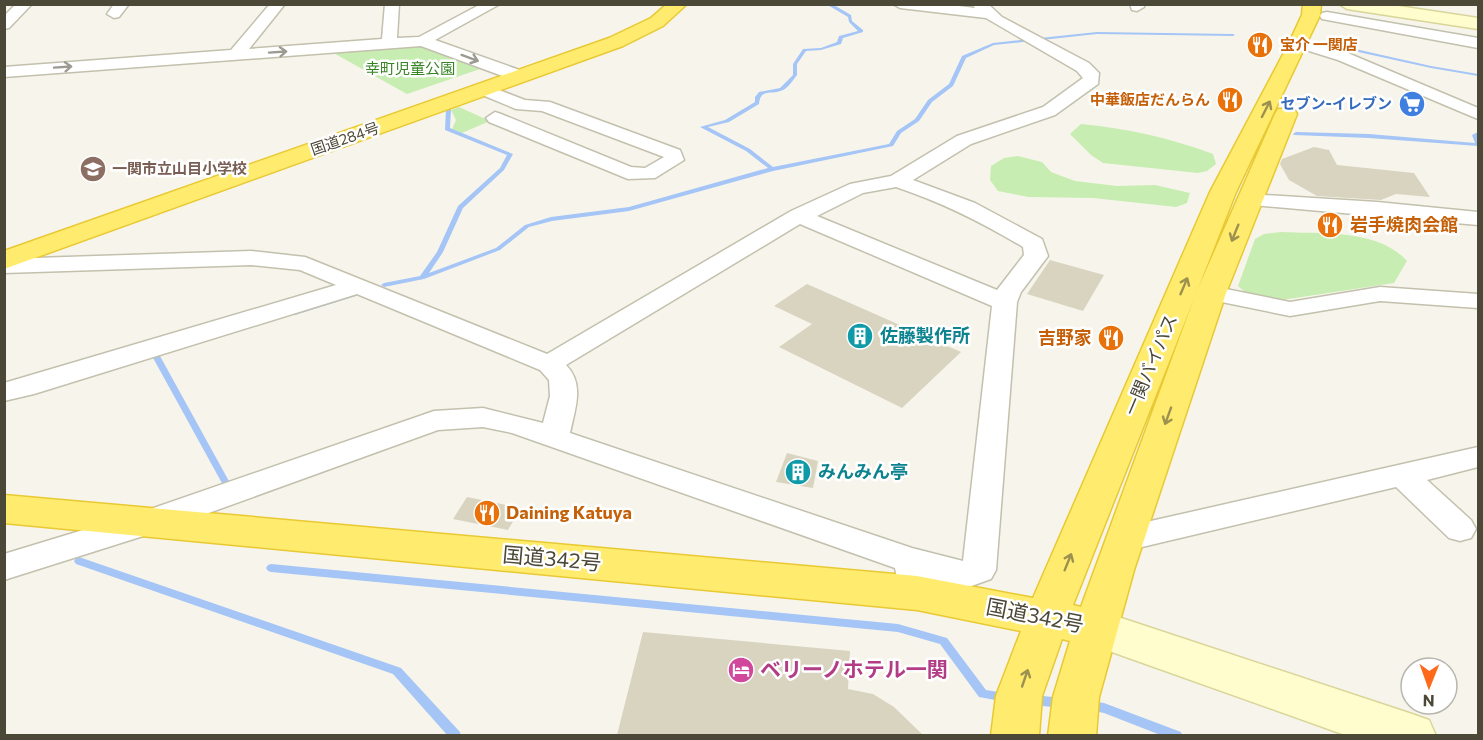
<svg xmlns="http://www.w3.org/2000/svg" width="1483" height="740" viewBox="0 0 1483 740" font-family="Commissioner,'Noto Sans JP',sans-serif">
<style>
.green{fill:#c7edb2}
.lines{fill:none;stroke-linecap:round;stroke-linejoin:round}
.stream{fill:#a5c5f6;fill-rule:evenodd}
.building{fill:#d9d4c0}
.street-casing{stroke:#c3c0ad;stroke-width:3}
.secondary-casing{stroke:#d9d599;stroke-width:3}
.highway-casing{stroke:#e9c933;stroke-width:3}
.street{fill:#fff;fill-rule:evenodd}
.secondary{fill:#fffdcd;fill-rule:evenodd}
.highway{fill:#ffeb6e;fill-rule:evenodd}
.oneway{stroke:#9d9a92}
.oneway2{stroke:#9d9150}
.labels{text-anchor:middle;stroke-width:5;stroke-linejoin:round;paint-order:stroke}
.far-food-label{font-size:15px;font-weight:bold;fill:#c56008;stroke:#fff;text-anchor:start}
.far-park-label{font-size:15px;fill:#378425;stroke:#fff}
.far-shop-label{font-size:15px;font-weight:bold;fill:#366cbe;stroke:#fff;text-anchor:end}
.far-street-label{font-size:15px;fill:#4c4838;stroke:#fff}
.far-education-label{font-size:15px;font-weight:bold;fill:#785e54;stroke:#fff;text-anchor:start}
.food-label{font-size:18px;font-weight:bold;fill:#c56008;stroke:#fff;text-anchor:start}
.culture-label{font-size:18px;font-weight:bold;fill:#0d838f;stroke:#fff;text-anchor:start}
.street-label{font-size:18px;fill:#4c4838;stroke:#fff}
.near-street-label{font-size:21px;fill:#4c4838;stroke:#fff}
.near-hotel-label{font-size:21px;font-weight:bold;fill:#b23c85;stroke:#fff;text-anchor:start}
</style>
<rect width="100%" height="100%" fill="#f7f5eb"/>
<g class="green">
<path d="M423 46 486 67 407 94 330 51Z"/>
<path d="M459 107 490 121 462 133 452 129 456 120 451 110Z"/>
<path d="M1081 124C1125 128 1171 138 1213 154L1216 164 1207 171 1198 173 1103 163 1091 155 1070 134Z"/>
<path d="M1018 156 1042 162 1051 172 1075 181 1117 186 1155 185 1190 193 1187 203 1176 207 1093 198 1028 197 998 191 990 180 991 166 1004 158Z"/>
<path d="M1281 232C1321 234 1379 229 1407 261L1394 283 1282 300 1247 294 1238 286 1255 239 1264 234Z"/>
</g>
<g class="lines">
<g class="stream">
<path d="M826 4H832L851 15 852 21 863 30V32L843 38 841 44 821 50 806 51 797 64V75C793 80 788 88 783 90 771 96 761 87 759 104L729 122 708 127 750 149 773 167 889 144 897 131 915 119 928 100 949 84 962 56 993 43 1097 32 1233 34 1235 35 1233 36 1097 34 994 45 966 58 953 86 932 102 919 121 901 133 893 146 773 171 629 211 552 221 529 227 500 250 424 279 384 287 381 285 384 283 420 276 437 252 458 206 500 168 507 155 445 130 446 108 451 109 450 128 513 154 504 170 463 208 443 252 429 273 496 248 525 225 551 217 629 207 768 168 746 151 700 127 725 120 755 102V97L759 92 780 88 793 75V64L803 49 821 48 837 42 839 36 858 31 849 22 848 17Z"/>
<path d="M1333 44 1431 66 1478 74V76L1431 68 1331 46V45Z"/>
<path d="M1296 132 1369 134 1475 143 1472 135 1478 132V146L1369 138 1294 135 1293 134Z"/>
<path d="M354 293 357 295 356 296 295 315H291L290 314 291 313Z"/>
<path d="M153 354H156L160 356 230 483 229 485H223L152 356Z"/>
<path d="M79 557 401 668 460 732 461 736H448L393 674 76 564 74 561 76 558Z"/>
<path d="M271 564 898 624 947 638 986 690 1010 694 1011 697 1010 700 1006 702 979 697 940 644 898 632 271 572 268 571 266 568 268 565Z"/>
<path d="M1033 695 1062 698 1066 700 1067 703 1066 706 1062 708 1033 705 1029 703 1028 700 1029 697Z"/>
<path d="M1089 701 1104 703 1181 732 1182 736H1163L1104 713 1085 709 1084 706 1085 703Z"/>
</g>
</g>
<g class="building">
<path d="M1314 147 1329 150 1337 165 1414 173 1430 197 1396 194 1381 200 1317 196 1289 180 1280 164 1282 159Z"/>
<path d="M1050 260 1104 275 1083 311 1027 294Z"/>
<path d="M807 284 961 352 902 408 779 347 812 324 774 306Z"/>
<path d="M787 453 818 461 813 488 776 482Z"/>
<path d="M467 497 521 508 508 530 453 519Z"/>
<path d="M643 632 850 651 848 689 873 694 894 707 923 735H617Z"/>
</g>
<g class="lines">
<defs>
<g id="street">
<path d="M16 4H32L9 28 4 29V16Z"/>
<path d="M114 4H129L119 17 114 18 107 14Z"/>
<path d="M270 4H285L249 49 382 39 385 4H399L397 38 419 37 481 4H500L435 40 528 73 530 77 522 82 516 81 421 46 4 77V67L231 50Z"/>
<path d="M893 4H943L975 8 972 4H988L1002 17 1089 63 1099 73 1098 84 1055 115 971 144 913 180 975 203 1042 239 1048 256 1021 292 1017 302 996 570 991 579 963 589 931 579 934 593 929 603 917 607 905 603 900 593 895 568 512 433 483 427 438 430 159 531 4 580V554L139 513 434 411 483 408 543 423 550 396 549 380 540 370 357 294 34 394 4 401V383L336 285 300 270 251 265 4 273V259L251 251 305 257 547 354 791 211 850 184 891 176 957 136 1043 107 1083 78 1077 71 986 18 900 8ZM896 187C941 202 983 223 1023 247L1024 255 997 290 817 216 863 193ZM800 224 992 306 963 561 912 548 570 433C575 409 585 384 566 365Z"/>
<path d="M1130 4H1144V7L1137 11 1132 10Z"/>
<path d="M1327 12 1478 38V48L1322 19 1320 16 1322 13Z"/>
<path d="M1315 43 1350 54 1478 108V119L1338 60 1309 51 1307 48 1309 45Z"/>
<path d="M486 85 525 100 550 102 680 150 684 160 655 178 628 179 489 122 486 118 495 112 501 114 631 167 645 168 664 157 542 111 516 109 480 94 477 90Z"/>
<path d="M1248 194 1377 202 1478 212V225L1241 204 1237 200 1241 196Z"/>
<path d="M1211 286 1290 302 1380 287 1478 294V308L1380 301 1290 316 1202 298 1199 293 1202 288Z"/>
<path d="M1478 447V467L1427 480 1471 520 1476 529 1471 538 1460 541 1449 538 1396 487 1142 547 1116 539 1111 530 1116 521 1127 518 1142 523Z"/>
</g>
<g id="secondary">
<path d="M1339 4H1385L1478 18V29L1347 9Z"/>
<path d="M1097 610 1412 714 1429 720 1436 736H1348L1081 641 1075 628 1081 615Z"/>
</g>
<g id="highway">
<path d="M667 4H687L663 26 623 46 4 269V251L609 38 651 18Z"/>
<path d="M1303 4H1321L1320 15 1236 192 1073 605 1081 607 1196 293 1275 114 1278 109H1294L1297 114 1226 293 1134 570 1099 697 1096 736H1048L1053 697 1070 641 1062 639 1042 696 1039 736H991L996 696 1021 631 917 610 4 523V495L917 576 1033 598 1210 192 1288 45 1302 15Z"/>
</g>
</defs>
<use href="#street" class="street-casing"/>
<use href="#secondary" class="secondary-casing"/>
<use href="#highway" class="highway-casing"/>
<use href="#street" class="street"/>
<use href="#secondary" class="secondary"/>
<use href="#highway" class="highway"/>
</g>
<defs><path id="oneway-shaft" d="M-6 0H5M1.5-3L5.5 0L1.5 3" fill="none" stroke-width="1.6" stroke-linecap="round" stroke-linejoin="round" transform="scale(1.5)"/></defs>
<g class="oneway">
<use href="#oneway-shaft" transform="translate(278 52) rotate(-4)"/>
<use href="#oneway-shaft" transform="translate(470 58) rotate(20)"/>
<use href="#oneway-shaft" transform="translate(63 67) rotate(-4)"/>
</g>
<g class="oneway2">
<use href="#oneway-shaft" transform="translate(1266 109) rotate(-63)"/>
<use href="#oneway-shaft" transform="translate(1235 233) rotate(112)"/>
<use href="#oneway-shaft" transform="translate(1184 286) rotate(-67)"/>
<use href="#oneway-shaft" transform="translate(1168 416) rotate(110)"/>
<use href="#oneway-shaft" transform="translate(1068 562) rotate(-68)"/>
<use href="#oneway-shaft" transform="translate(1025 678) rotate(-71)"/>
</g>
<defs>
<symbol id="restaurant-disc" viewBox="-11 -11 22 22"><circle r="9.5" fill="#e8710a" stroke="#fff"/><path d="M-5-6h1v4h1v-4h1v4h1v-4h1v5L-1.5 .5V6h-2V.5L-5-1ZM5-6V6H3V1.5H1.5Q1.5-4 5-6Z" fill="#fff"/></symbol>
<symbol id="supermarket-disc" viewBox="-11 -11 22 22"><circle r="9.5" fill="#3f7fe0" stroke="#fff"/><path d="M-6-5.5h2.5l.6 2H6L4.5 2H-2.5L-4.4-4H-6ZM-1.5 3.2a1.3 1.3 0 1 0 .1 0ZM3 3.2a1.3 1.3 0 1 0 .1 0Z" fill="#fff"/></symbol>
<symbol id="school-disc" viewBox="-11 -11 22 22"><circle r="9.5" fill="#8d6e63" stroke="#fff"/><path d="M0-5L7-2L0 1L-7-2ZM-4 1L0 2.5L4 1V4Q0 6-4 4Z" fill="#fff"/></symbol>
<symbol id="building-disc" viewBox="-11 -11 22 22"><circle r="9.5" fill="#0f9aa8" stroke="#fff"/><path d="M-4-6H4V6H1V3H-1V6H-4ZM-2.5-4.3h1.7v1.8h-1.7ZM.8-4.3h1.7v1.8H.8ZM-2.5-1h1.7V.8h-1.7ZM.8-1h1.7V.8H.8Z" fill="#fff"/></symbol>
<symbol id="hotel-disc" viewBox="-11 -11 22 22"><circle r="9.5" fill="#d1479c" stroke="#fff"/><path d="M-6-4.5h1.5V1H6V5H4.5V3h-9V5H-6ZM-4 0a1.8 1.8 0 1 1 3.6 0ZM.5 0V-2.5h3Q6-2.5 6 0Z" fill="#fff"/></symbol>
</defs>
<g fill-rule="evenodd">
<use href="#restaurant-disc" x="1245" y="30" width="30" height="30"/>
<use href="#restaurant-disc" x="1215" y="85" width="30" height="30"/>
<use href="#supermarket-disc" x="1397" y="89" width="30" height="30"/>
<use href="#school-disc" x="78" y="154" width="30" height="30"/>
<use href="#restaurant-disc" x="1315" y="210" width="30" height="30"/>
<use href="#building-disc" x="845" y="321" width="30" height="30"/>
<use href="#restaurant-disc" x="1096" y="323" width="30" height="30"/>
<use href="#building-disc" x="783" y="457" width="30" height="30"/>
<use href="#restaurant-disc" x="472" y="498" width="30" height="30"/>
<use href="#hotel-disc" x="726" y="655" width="30" height="30"/>
</g>
<g class="labels">
<g class="far-food-label">
<text x="1280" y="50">宝介 一関店</text>
<text x="1210" y="105" text-anchor="end">中華飯店だんらん</text>
</g>
<g class="far-park-label">
<text x="410" y="74">幸町児童公園</text>
</g>
<g class="far-shop-label">
<text x="1392" y="109">セブン-イレブン</text>
</g>
<g class="far-street-label">
<text transform="translate(345 139) rotate(-19)" y="5">国道284号</text>
</g>
<g class="far-education-label">
<text x="112" y="174">一関市立山目小学校</text>
</g>
<g class="food-label">
<text x="1350" y="231">岩手焼肉会館</text>
<text x="1092" y="344" text-anchor="end">吉野家</text>
<text x="506" y="519">Daining Katuya</text>
</g>
<g class="culture-label">
<text x="880" y="342">佐藤製作所</text>
<text x="818" y="478">みんみん亭</text>
</g>
<g class="street-label">
<text transform="translate(1151 365) rotate(-67)" y="6">一関バイパス</text>
</g>
<g class="near-street-label">
<text transform="translate(552 559) rotate(5)" y="7">国道342号</text>
<text transform="translate(1035 616) rotate(11)" y="7">国道342号</text>
</g>
<g class="near-hotel-label">
<text x="760" y="677">ベリーノホテル一関</text>
</g>
</g>
<rect width="1483" height="740" fill="none" stroke="#4c4838" stroke-width="12"/>
<g transform="translate(1429 686) rotate(181)"><circle r="28" fill="#ffffff" stroke="#b7b6af" stroke-width="1.5"/>
<path d="M0-4.5L10 22L0 15L-10 22Z" fill="#ff691a"/>
<text y="-9" font-size="16" font-weight="bold" text-anchor="middle" fill="#4c4838">N</text>
</g>
</svg>
